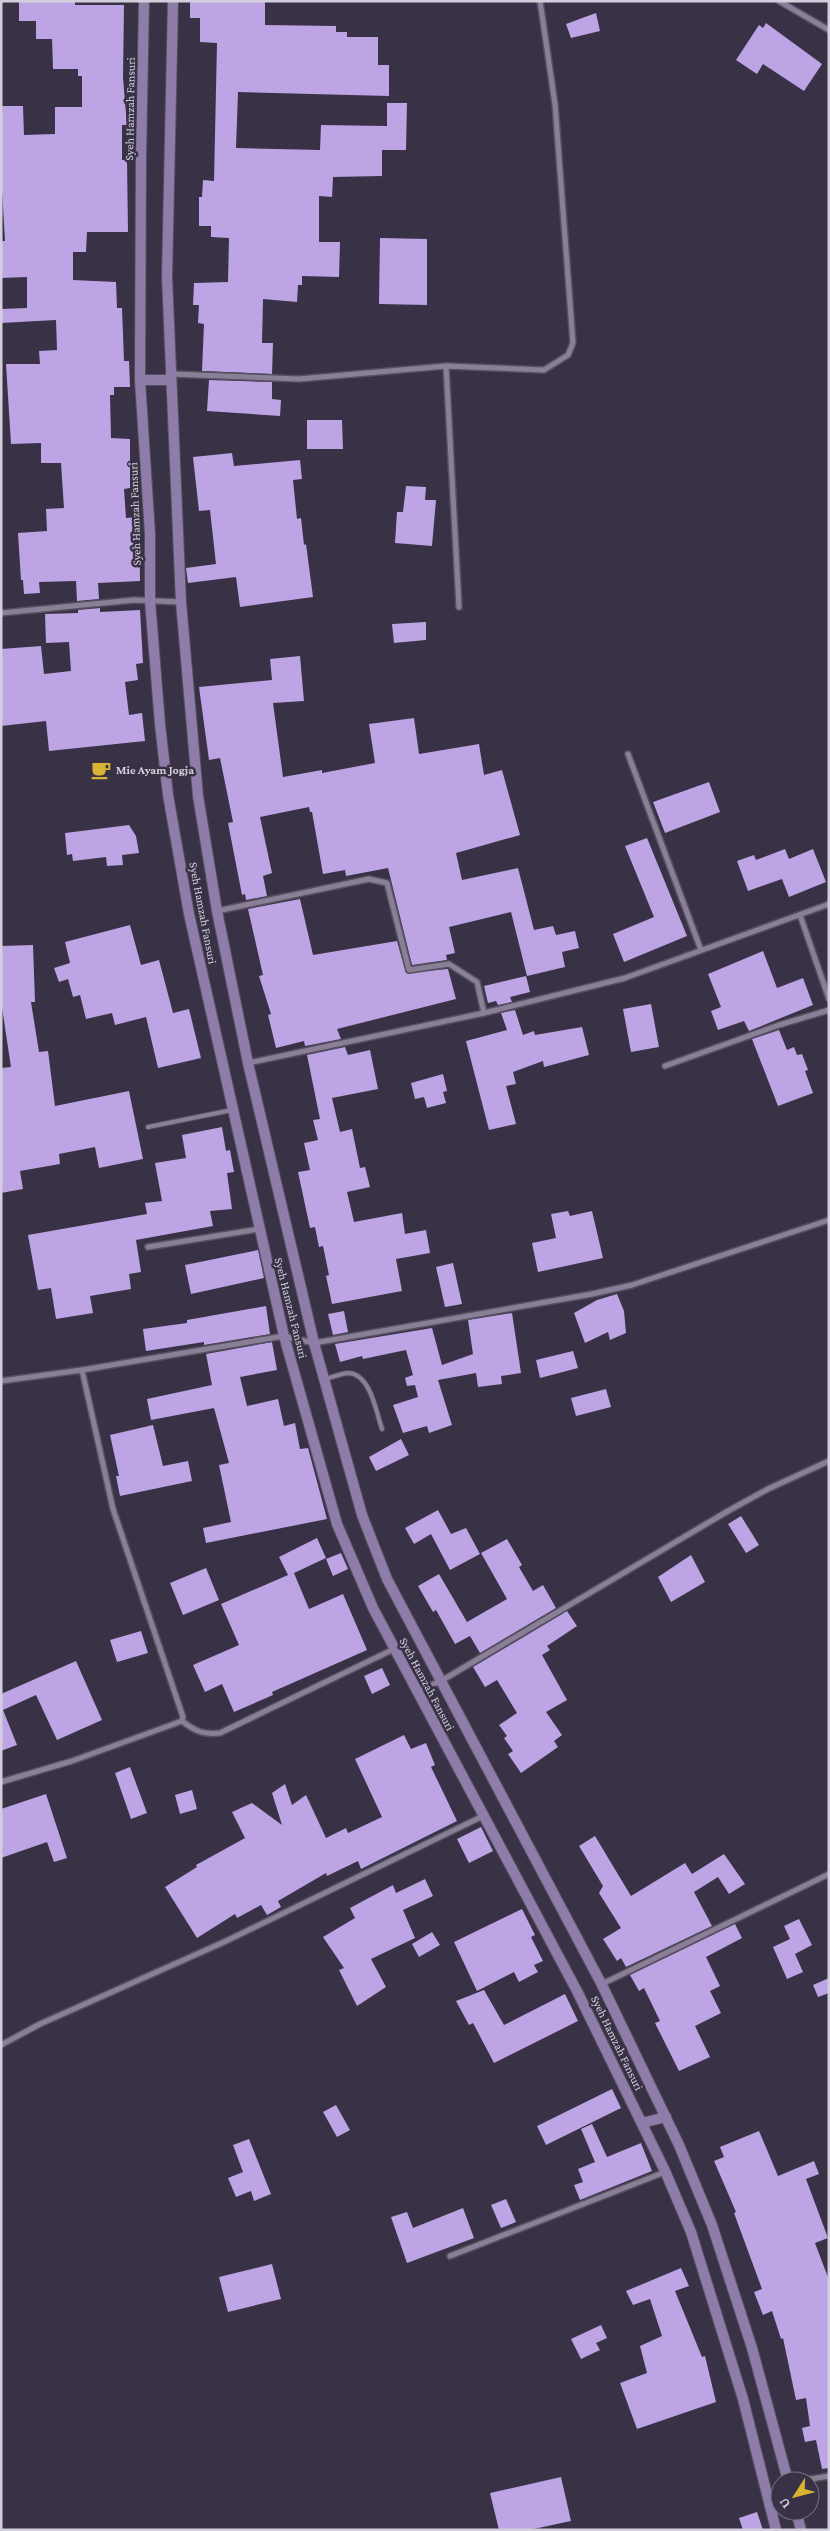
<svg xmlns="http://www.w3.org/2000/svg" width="830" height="2531" viewBox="0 0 830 2531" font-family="'Crimson Pro',serif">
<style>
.building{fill:#bda4e5}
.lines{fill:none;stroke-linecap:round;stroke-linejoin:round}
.service-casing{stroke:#565060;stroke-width:6}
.minor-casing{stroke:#565060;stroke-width:8}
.secondary-casing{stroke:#565060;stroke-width:12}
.service{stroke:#898098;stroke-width:4}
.minor{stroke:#898098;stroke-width:5}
.secondary{stroke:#8e7ca9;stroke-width:10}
.labels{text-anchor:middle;stroke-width:5;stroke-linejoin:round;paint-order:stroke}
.street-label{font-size:12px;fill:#d4cfdc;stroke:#393145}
.poi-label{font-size:12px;font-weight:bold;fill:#d4cfdc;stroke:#393145;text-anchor:start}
</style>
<rect width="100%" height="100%" fill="#393145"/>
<g class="building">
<path d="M19 1H75V5H124L123 78 127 125H122V160H127L128 232H87L86 252H73V280L116 282 117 308H122L124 361H129L130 387H114V395H110L111 438 130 439V488L124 489 126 518 139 517 140 581 98 583 99 599 77 601 76 581 39 582 40 593 24 594 23 580H21L18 533 47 531 46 509 64 508 61 463H41V443L11 444 6 364H40L39 351 57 350 56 320 1 323V309L27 308V277L1 278V241H5L1 173V106H23L24 135 55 134V107H82V76H78V69H53L52 39H36V21H19Z"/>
<path d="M190 1H265V25L336 26V32H347V37H378V65H389V96L238 92 236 148 320 150 321 125 387 126V103H407L406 150H382V176L333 177 332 197 319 196V242H340L339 277 302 276V285H298L297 302 263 299 262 343H273L272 374 202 371 204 324 198 323 199 305H193L194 283 228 282 229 238 211 237V226H199V197H202L203 180 214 181 217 43 200 42V18H190Z"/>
<path d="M596 13 600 31 571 38 566 24Z"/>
<path d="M766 23 822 64 804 91 763 64 757 74 736 60 759 25 763 28Z"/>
<path d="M380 238 427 239V305L379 304Z"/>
<path d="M209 380 272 382V399L281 400 280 416 207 411Z"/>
<path d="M307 420H342L343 449H307Z"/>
<path d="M232 453 234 466 300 460 302 479 293 480 297 519 301 518 304 545 306 544 313 597 240 607 236 577 188 583 186 568 216 564 210 510 199 511 193 457Z"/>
<path d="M406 486 426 487 425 500H436L432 546 395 543 397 512H403Z"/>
<path d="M100 608V612L140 610 143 663 136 664 138 680 125 682 129 715 142 713 145 741 49 751 46 721 1 726V649L41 646 44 674 71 671 69 642 46 643 45 614 78 613V610Z"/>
<path d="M426 622V640L394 643 392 624Z"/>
<path d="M300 656 304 701 273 703 283 777 322 770V773L375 763 369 724 414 718 419 754 479 744 484 775 502 770 520 835 456 853 462 880 518 868 534 930 553 926 556 935 575 931 579 948 562 952 565 967 527 976 511 912 449 927 455 953 446 955 447 960 412 965 388 868 346 876 345 870 323 874 312 812H310L309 807 260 817 272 873 263 876 267 896 246 900 245 894 242 895 228 823 233 822 220 758 209 760 199 687 272 680 270 659Z"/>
<path d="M709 782 720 812 665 833 653 802Z"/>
<path d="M129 825 136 836 139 853 122 855 123 865 107 866 106 857 73 861 72 854 67 855 65 833Z"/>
<path d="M647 838 687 936 624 962 613 934 654 917 625 846Z"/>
<path d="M785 849 789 859 813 849 826 882 789 897 782 879 748 891 737 861 754 855 756 860Z"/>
<path d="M300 899 313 955 397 941 406 973 448 969 456 999 337 1029 341 1039 305 1046 304 1041 276 1048 268 1015 271 1014 259 976 263 975 248 909Z"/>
<path d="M130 925 141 965 159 960 173 1013 189 1009 201 1058 158 1068 146 1017 115 1025 112 1013 86 1019 80 995 73 997 68 979 59 982 54 968 70 963 65 942Z"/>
<path d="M33 945 35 1002H31L39 1052 48 1051 55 1106 129 1091 143 1159 99 1168 95 1147 59 1154 60 1164 20 1171 23 1189 1 1193V1068L11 1067 1 1001V946Z"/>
<path d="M763 951 777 988 803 978 813 1005 749 1031 744 1021 718 1030 711 1011 721 1007 708 974Z"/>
<path d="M526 976 530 992 510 997 512 1002 498 1005 496 1001 488 1003 484 986Z"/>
<path d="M651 1004 659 1047 631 1052 623 1009Z"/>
<path d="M515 1010 523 1035 534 1031 535 1035 582 1027 589 1055 544 1067 543 1061 513 1072 516 1084 506 1086 516 1124 489 1130 466 1041 507 1030 501 1013Z"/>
<path d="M779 1030 787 1050 794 1047 797 1055 802 1054 808 1070 805 1071 813 1093 778 1106 752 1039Z"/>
<path d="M345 1047 348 1055 370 1050 378 1089 332 1098 340 1132 352 1129 360 1168 365 1167 370 1187 347 1192 354 1222 402 1213 405 1234 426 1230 430 1253 396 1259 402 1291 332 1304 326 1276 329 1275 323 1246 319 1247 315 1227 310 1228 298 1172 310 1170 304 1143 318 1140 313 1120 320 1119 307 1055Z"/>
<path d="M443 1074 447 1091 443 1092 446 1103 427 1108 424 1097 415 1099 411 1083Z"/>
<path d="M222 1127 226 1151 230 1150 234 1172 227 1173 232 1209 210 1211 213 1226 136 1240 141 1272 129 1274 131 1289 90 1296 93 1313 56 1319 51 1288 38 1290 28 1235 147 1214 145 1203 162 1201 155 1163 186 1158 182 1135Z"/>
<path d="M568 1211 570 1216 592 1211 603 1258 538 1272 532 1243 556 1238 551 1214Z"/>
<path d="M258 1250 264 1278 191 1294 185 1265Z"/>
<path d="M453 1263 462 1304 445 1307 436 1267Z"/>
<path d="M617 1294 624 1311 626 1333 610 1340 608 1332 585 1343 574 1313 597 1300Z"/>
<path d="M266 1306 270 1334 204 1345V1342L146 1351 143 1329 187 1323V1320Z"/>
<path d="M344 1311 348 1332 333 1335 328 1314Z"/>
<path d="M512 1313 521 1373 501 1376 502 1384 478 1387 476 1373 438 1380 452 1425 429 1433 427 1426 403 1433 393 1405 418 1397 415 1385 407 1386 405 1378 413 1375 406 1350 363 1359 362 1356 340 1362 335 1344 432 1328 442 1365 473 1354 468 1320Z"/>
<path d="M272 1342 277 1370 240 1377 247 1406 278 1399 284 1426 295 1423 300 1449 308 1448 327 1519 206 1543 203 1528 231 1522 219 1465 229 1463 214 1408 151 1420 147 1399 212 1385 206 1354Z"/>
<path d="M573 1351 578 1368 540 1378 536 1360Z"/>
<path d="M606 1389 611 1407 576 1416 571 1398Z"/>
<path d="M153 1425 163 1466 188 1461 192 1481 120 1496 116 1476H119L110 1435Z"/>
<path d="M401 1439 409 1455 376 1471 369 1457Z"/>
<path d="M438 1510 451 1534 466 1528 480 1554 450 1570 431 1534 414 1544 405 1528Z"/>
<path d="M741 1516 759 1545 746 1553 728 1524Z"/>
<path d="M317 1538 326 1558 294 1573 309 1609 343 1594 367 1650 272 1692 273 1695 234 1712 222 1684 205 1692 193 1665 239 1645 221 1604 288 1575 279 1557Z"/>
<path d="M507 1539 522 1565 519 1567 533 1591 543 1585 556 1608 480 1653 470 1636 455 1644 436 1610 433 1612 418 1586 439 1574 467 1622 507 1599 481 1553Z"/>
<path d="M341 1553 348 1569 333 1576 326 1559Z"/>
<path d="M691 1555 705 1582 671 1602 658 1577Z"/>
<path d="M206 1568 219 1600 183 1615 170 1583Z"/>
<path d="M567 1611 577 1626 547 1646 550 1650 542 1655 567 1700 546 1712 562 1735 554 1741 558 1747 521 1773 508 1754 513 1751 504 1738 507 1736 499 1725 517 1713 497 1680 485 1687 473 1667Z"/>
<path d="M141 1631 148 1653 117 1662 110 1640Z"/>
<path d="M76 1661 102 1720 57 1740 36 1695 3 1710 17 1745 1 1751V1694Z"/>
<path d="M382 1668 390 1685 372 1694 364 1676Z"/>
<path d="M404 1735 411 1749 426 1743 435 1765 431 1767 457 1821 361 1869 358 1861 327 1876 326 1873 278 1901 281 1907 267 1915 261 1905 237 1918 235 1914 197 1938 165 1887 197 1867 196 1865 245 1838 232 1812 252 1803 282 1825 272 1793 285 1784 292 1805 306 1795 326 1838 346 1828 348 1833 382 1817 355 1759Z"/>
<path d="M130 1767 147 1813 131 1819 115 1773Z"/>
<path d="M192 1790 197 1809 180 1814 175 1795Z"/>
<path d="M46 1794 67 1858 54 1862 47 1842 1 1858V1809Z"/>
<path d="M481 1827 493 1851 469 1863 457 1839Z"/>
<path d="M595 1836 631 1896 685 1863 692 1874 724 1854 745 1884 729 1894 718 1877 694 1892 712 1926 626 1967 621 1958 617 1961 603 1939 621 1928 599 1893 603 1886 579 1846Z"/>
<path d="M425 1879 433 1896 403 1910 415 1938 371 1959 386 1987 357 2006 339 1970 344 1968 323 1937 355 1918 350 1908 393 1885 396 1893Z"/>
<path d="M522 1909 535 1935 531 1937 543 1961 534 1965 538 1972 519 1982 514 1972 477 1991 454 1942Z"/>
<path d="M799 1919 812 1945 795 1954 803 1972 787 1979 773 1947 790 1939 784 1926Z"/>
<path d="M735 1924 742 1938 706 1957 720 1986 710 1991 721 2013 695 2026 710 2057 679 2071 655 2023 660 2021 644 1988 639 1991 630 1975Z"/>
<path d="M432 1932 440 1945 419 1957 412 1944Z"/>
<path d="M829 1978V1993L818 1997 813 1985Z"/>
<path d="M484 1990 504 2025 565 1994 578 2021 494 2063 473 2023 469 2025 456 2001Z"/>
<path d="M612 2089 621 2108 546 2145 537 2126Z"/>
<path d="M336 2105 350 2130 337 2137 323 2112Z"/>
<path d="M592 2124 607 2157 641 2143 652 2171 580 2200 574 2185 583 2182 578 2169 595 2162 581 2129Z"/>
<path d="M759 2131 778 2176 814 2161 819 2174 806 2179 828 2238 815 2243 829 2280V2468L822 2469 816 2440 805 2442 802 2428 810 2426 806 2398 796 2400 783 2338 781 2339 772 2311 763 2315 754 2292 762 2289 734 2213 736 2212 714 2161 724 2157 720 2147Z"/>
<path d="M249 2139 271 2194 254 2201 251 2191 236 2197 228 2178 243 2172 233 2145Z"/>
<path d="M506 2199 516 2222 501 2228 491 2205Z"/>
<path d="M463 2208 474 2238 407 2263 391 2217 407 2212 413 2228Z"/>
<path d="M272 2264 281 2299 228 2312 219 2277Z"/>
<path d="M681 2268 689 2286 675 2291 702 2357 705 2356 716 2402 637 2429 620 2383 647 2373 640 2346 662 2336 650 2299 633 2305 626 2291Z"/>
<path d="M601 2325 607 2338 596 2343 600 2350 581 2359 571 2339Z"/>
<path d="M561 2477 571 2521 529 2530H499L490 2493Z"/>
<path d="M757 2512 763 2530H743L739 2518Z"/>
</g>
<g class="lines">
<defs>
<g id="service">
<path d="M148 1127 232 1110"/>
<path d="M326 1379C333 1377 342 1373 349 1373 371 1375 376 1412 382 1429"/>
</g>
<g id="minor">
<path d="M779 1 829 30"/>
<path d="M446 366 459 607"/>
<path d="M172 374 299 379 446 366 544 370 568 355 573 343 555 104 540 1"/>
<path d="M1 613 134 600 181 602"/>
<path d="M628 754 701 950"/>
<path d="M217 911 369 879 387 883 409 970 449 964 477 982 484 1013 625 978 829 904"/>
<path d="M800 915 829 999"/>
<path d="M248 1063 484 1013"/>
<path d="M665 1066 779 1025 829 1010"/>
<path d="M148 1247 259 1229"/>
<path d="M82 1370 113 1509 183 1717 182 1721"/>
<path d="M1 1381 82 1370 284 1336 314 1343 592 1294 632 1285 829 1220"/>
<path d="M417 1691 441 1681 728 1511 768 1489 829 1461"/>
<path d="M182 1721C195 1731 203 1735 220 1733L394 1649"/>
<path d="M1 1782 72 1761 182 1721"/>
<path d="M602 1984 829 1874"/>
<path d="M1 2045 40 2024 224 1942 483 1816"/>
<path d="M450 2256 665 2172"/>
<path d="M799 2481 829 2476"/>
</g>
<g id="secondary">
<path d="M144 1 141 158 140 380 150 534V601L160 724 168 795 189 914 284 1336 337 1524 373 1608 577 1991 665 2171 691 2232 743 2399 776 2530"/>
<path d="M173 1 167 277 181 602 198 796 217 911 248 1063 314 1343 362 1515 387 1579 602 1985 679 2145 712 2225 752 2348 788 2481"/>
<path d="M140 380H171"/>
<path d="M642 2123 666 2117"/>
<path d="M796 2511 801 2530"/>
</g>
</defs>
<use href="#service" class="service-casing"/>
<use href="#minor" class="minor-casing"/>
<use href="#secondary" class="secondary-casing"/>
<use href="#service" class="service"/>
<use href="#minor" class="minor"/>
<use href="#secondary" class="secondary"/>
</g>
<defs>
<symbol id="cafe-bare" viewBox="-9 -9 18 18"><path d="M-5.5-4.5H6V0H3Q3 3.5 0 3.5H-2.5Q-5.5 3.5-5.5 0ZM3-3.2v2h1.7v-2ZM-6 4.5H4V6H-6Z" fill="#d9b334" stroke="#393145" stroke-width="2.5" paint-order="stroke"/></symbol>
</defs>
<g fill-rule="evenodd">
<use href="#cafe-bare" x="87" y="756" width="28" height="28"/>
</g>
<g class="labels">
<g class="street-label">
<text transform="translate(130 109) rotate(-89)" y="4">Syeh Hamzah Fansuri</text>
<text transform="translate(135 514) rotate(-92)" y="4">Syeh Hamzah Fansuri</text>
<text transform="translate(203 913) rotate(79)" y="4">Syeh Hamzah Fansuri</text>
<text transform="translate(291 1308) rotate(76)" y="4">Syeh Hamzah Fansuri</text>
<text transform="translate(427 1684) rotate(62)" y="4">Syeh Hamzah Fansuri</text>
<text transform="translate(617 2043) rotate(64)" y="4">Syeh Hamzah Fansuri</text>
</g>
<g class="poi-label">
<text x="116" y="774">Mie Ayam Jogja</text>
</g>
</g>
<rect width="830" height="2531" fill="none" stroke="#d4cfdc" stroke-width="5"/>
<g transform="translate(795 2496) rotate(234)"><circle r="24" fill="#393145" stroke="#777081"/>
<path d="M0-4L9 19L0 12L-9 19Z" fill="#d9b334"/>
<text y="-8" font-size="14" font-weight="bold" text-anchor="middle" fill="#d4cfdc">U</text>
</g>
</svg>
